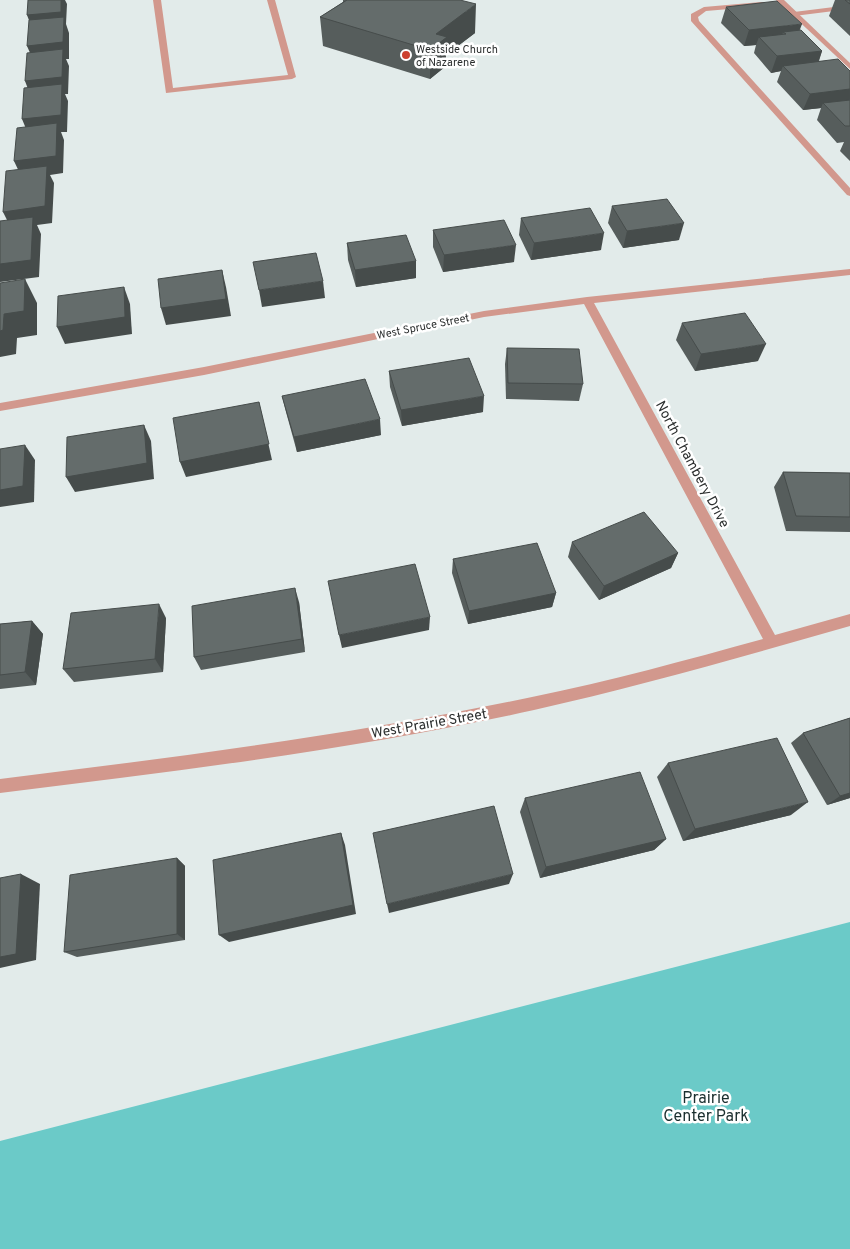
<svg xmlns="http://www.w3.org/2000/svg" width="850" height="1249" viewBox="0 0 850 1249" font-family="Overpass,sans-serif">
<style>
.green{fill:#6bcac8}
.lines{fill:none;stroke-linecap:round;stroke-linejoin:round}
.service{fill:#d2988d;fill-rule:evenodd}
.minor{fill:#d2988d;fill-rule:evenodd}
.wall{fill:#565d5c}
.shaded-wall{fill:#464c4b}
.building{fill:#646c6b;stroke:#464c4b}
.poi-dot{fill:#cc402e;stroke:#fff;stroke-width:2}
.labels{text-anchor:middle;stroke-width:5;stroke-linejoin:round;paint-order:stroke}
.far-poi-label{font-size:11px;fill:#2b2e2e;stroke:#fff;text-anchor:start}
.far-street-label{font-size:11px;fill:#2b2e2e;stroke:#fff}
.street-label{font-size:14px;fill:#2b2e2e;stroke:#fff}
.near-park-label{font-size:16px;fill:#1a2e2e;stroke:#fff}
</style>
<rect width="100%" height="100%" fill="#e2ebea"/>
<path class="green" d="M850 922V1249H0V1141Z"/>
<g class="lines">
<g class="service">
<path d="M153 0H161L173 88 288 75 267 0H275L296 77 292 79 166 93Z"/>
<path d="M761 2H764V6L706 11 698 17 699 21 850 188V196L847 195 691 21V14L704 7Z"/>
<path d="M850 5V9L794 16 790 14 794 12Z"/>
</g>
<g class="minor">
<path d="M776 0H784L850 63V69Z"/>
<path d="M850 269V275L594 303 775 635 850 614V626C745 656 640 686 534 710 358 749 179 771 0 793V779C178 757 357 734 532 697 610 681 687 660 763 639L584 304 484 317 204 375 0 411V403L204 367 484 311 587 297Z"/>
</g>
</g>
<g class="wall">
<path d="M343 0H460L475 33 446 55V66L430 79 323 46 320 17 343 2Z"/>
<path d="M835 0H850V36L829 16Z"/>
<path d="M726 7 799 30 822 51 819 61 850 71V161L840 151 844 142 837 143 817 120 821 108 803 110 777 82 781 71 771 73 754 53 756 45 744 46 721 23Z"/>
<path d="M612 206 679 240 623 248 608 223Z"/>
<path d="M521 218 601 250 531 260 519 235Z"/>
<path d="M433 230 514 262 443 272 433 247Z"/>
<path d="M347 243 416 261V278L356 287 348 260Z"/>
<path d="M682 323 758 361 695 371 676 340Z"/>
<path d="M507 348 583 384 579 401 506 399 505 364Z"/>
<path d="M389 371 483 412 402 426 390 387Z"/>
<path d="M282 396 381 435 297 452 286 412Z"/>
<path d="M783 472 850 473V532L786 531 774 487Z"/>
<path d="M572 542 678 553 671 568 599 600 568 557Z"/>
<path d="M453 559 556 593 552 607 468 624 452 573Z"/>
<path d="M299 602 305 652 201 670 194 657Z"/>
<path d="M166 618 163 672 74 682 63 669Z"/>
<path d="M32 621 43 634 36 685 0 689V624Z"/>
<path d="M850 718V798L827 805 791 743 803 733Z"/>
<path d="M668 763 791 815 683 841 657 777Z"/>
<path d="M525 798 666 839 654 850 540 878 520 812Z"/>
<path d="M177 858 185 866V940L77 957 64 952Z"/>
</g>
<g class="shaded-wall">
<path d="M32 0H65L67 4 66 24 69 33V59H66L69 66 68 94H65L68 101 67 132H61L64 140 63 173 50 175 54 183 52 223 37 225 41 234 39 277 0 282V264L11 228 3 212 22 178 14 161 29 136 22 119 31 97 25 81 34 62 27 46 33 31 27 15Z"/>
<path d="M476 4 475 33 446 55V66L430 79V50L436 34Z"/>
<path d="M802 24 796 40 783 32 780 42 759 37 756 45 744 46 749 30Z"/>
<path d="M822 51 816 68 783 66 781 71 771 73 777 56Z"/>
<path d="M850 89V99L847 105 823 103 821 108 803 110 810 94Z"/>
<path d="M684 223 679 240 623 248 627 231Z"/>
<path d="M604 233 601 250 531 260 534 243Z"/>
<path d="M516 245 514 262 443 272 444 255Z"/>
<path d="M416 261V278L356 287 355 270Z"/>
<path d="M222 270 226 287 231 316 166 325 161 308Z"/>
<path d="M25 279 37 303V335L17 338 16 354 0 357V331L4 314Z"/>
<path d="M323 281 325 298 262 307 259 290Z"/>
<path d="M124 287 130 304 132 334 65 344 57 327Z"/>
<path d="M766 344 758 361 695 371 701 354Z"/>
<path d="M484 396 483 412 402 426 401 410Z"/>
<path d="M259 402 272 460 186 477 180 462Z"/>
<path d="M380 419 381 435 297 452 294 437Z"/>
<path d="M144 425 151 441 154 479 75 492 66 477Z"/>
<path d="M25 445 35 460 34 502 0 507V490Z"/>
<path d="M678 553 671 568 599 600 604 586Z"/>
<path d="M295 588 299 602 305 652 302 639Z"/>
<path d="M556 593 552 607 468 624 469 611Z"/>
<path d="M159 604 166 618 163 672 155 659Z"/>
<path d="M430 617 429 630 342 648 339 635Z"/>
<path d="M32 621 43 634 36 685 25 672Z"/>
<path d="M850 793V798L827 805 840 796Z"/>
<path d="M808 802 791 815 683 841 695 829Z"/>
<path d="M341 833 345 845 356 914 229 942 219 935Z"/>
<path d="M666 839 654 850 540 878 546 867Z"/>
<path d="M177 858 185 866V940L177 934Z"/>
<path d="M21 874 40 884 36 960 0 968V957Z"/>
<path d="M513 874 509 884 389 913 387 904Z"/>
</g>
<g class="building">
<path d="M28 0H61V12L27 15Z"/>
<path d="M347 0H460L476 4 436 34 447 37 430 50 320 17Z"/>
<path d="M845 0H850V4Z"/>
<path d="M777 1 802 24 749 30 726 7Z"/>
<path d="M64 17 63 42 27 46 29 20Z"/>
<path d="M801 30 822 51 777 56 759 37 786 34 783 32Z"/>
<path d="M63 49 62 77 25 81 27 53Z"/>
<path d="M838 59 850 71V89L810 94 783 66Z"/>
<path d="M62 84 61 115 22 119 24 88Z"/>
<path d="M850 100V126H845L823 103Z"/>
<path d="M57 123 56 156 14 161 17 128Z"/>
<path d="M47 166 45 206 3 212 6 171Z"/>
<path d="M667 199 684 223 627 231 612 206Z"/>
<path d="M590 208 604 233 534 243 521 218Z"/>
<path d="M33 217 31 260 0 264V221Z"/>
<path d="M504 220 516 245 444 255 433 230Z"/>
<path d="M406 235 416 261 355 270 347 243Z"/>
<path d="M316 253 323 281 259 290 253 262Z"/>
<path d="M222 270 226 299 161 308 158 279Z"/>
<path d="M25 279 24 311 4 314 3 330 0 331V283Z"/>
<path d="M124 287 125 317 57 327 58 296Z"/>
<path d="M745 313 766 344 701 354 682 323Z"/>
<path d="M507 348 579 349 583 384 508 383Z"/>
<path d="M469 358 484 396 401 410 389 371Z"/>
<path d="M365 379 380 419 294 437 282 396Z"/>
<path d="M259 402 269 444 180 462 173 418Z"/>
<path d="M144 425 147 463 66 477 67 437Z"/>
<path d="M25 445 23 486 0 490V449Z"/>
<path d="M783 472 850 473V517L796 516Z"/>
<path d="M644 512 678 553 604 586 572 542Z"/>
<path d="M537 543 556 593 469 611 453 559Z"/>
<path d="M415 564 430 617 339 635 328 581Z"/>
<path d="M295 588 302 639 194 657 192 606Z"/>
<path d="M159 604 155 659 63 669 71 613Z"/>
<path d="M32 621 25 672 0 675V624Z"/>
<path d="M850 718V793L840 796 803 733Z"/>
<path d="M777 738 808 802 695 829 668 763Z"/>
<path d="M640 772 666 839 546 867 525 798Z"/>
<path d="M494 806 513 874 387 904 373 833Z"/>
<path d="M341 833 353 905 219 935 213 860Z"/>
<path d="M177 858V934L64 952 70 875Z"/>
<path d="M21 874 16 954 0 957V878Z"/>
</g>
<circle class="poi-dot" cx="406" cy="55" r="5"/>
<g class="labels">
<g class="far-poi-label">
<text x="416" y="53">Westside Church<tspan x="416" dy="13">of Nazarene</tspan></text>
</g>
<g class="far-street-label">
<text transform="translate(423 326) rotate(-11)" y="4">West Spruce Street</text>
</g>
<g class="street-label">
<text transform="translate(693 464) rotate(62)" y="5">North Chambery Drive</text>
<text transform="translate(429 723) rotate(-10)" y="5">West Prairie Street</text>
</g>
<g class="near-park-label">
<text x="706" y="1103">Prairie<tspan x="706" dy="18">Center Park</tspan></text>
</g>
</g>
</svg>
